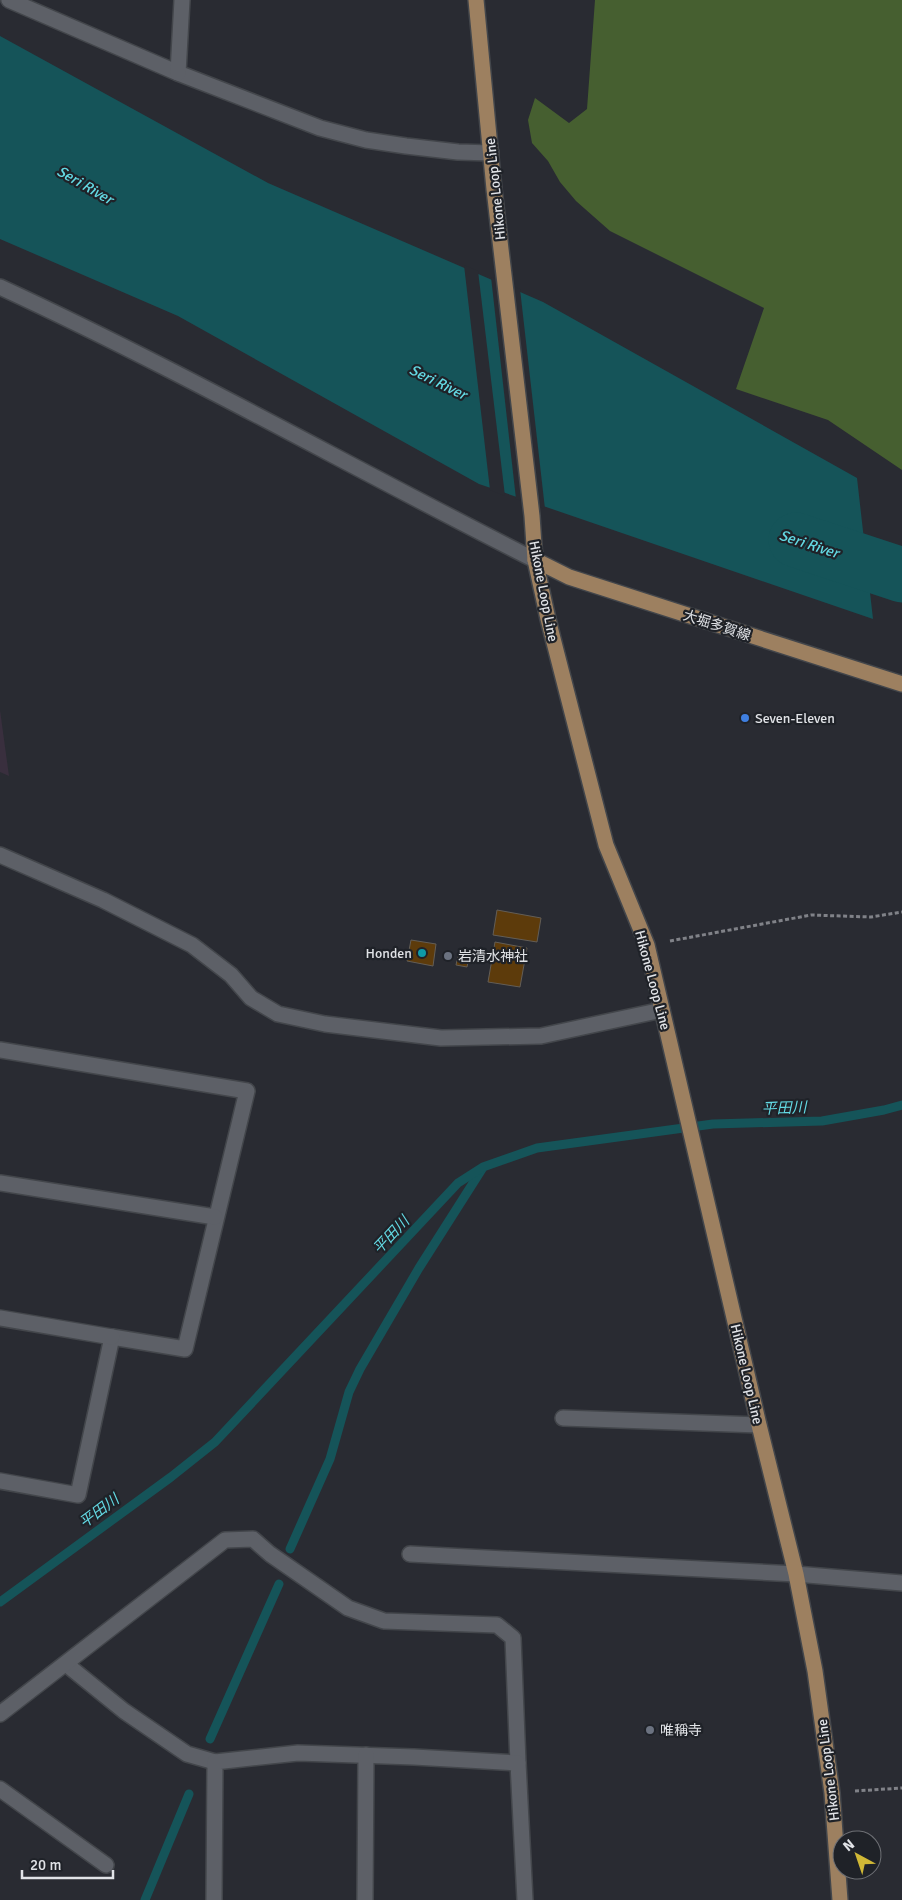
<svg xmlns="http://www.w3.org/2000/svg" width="902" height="1900" viewBox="0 0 902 1900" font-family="Signika,'Noto Sans JP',sans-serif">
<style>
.education{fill:#392f3e}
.forest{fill:#465f30}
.water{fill:#155459}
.pier{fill:#292b32}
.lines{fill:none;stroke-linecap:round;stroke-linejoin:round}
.stream{stroke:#155459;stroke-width:9}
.river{stroke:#155459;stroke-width:55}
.building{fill:#5d3b0b;stroke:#635e57}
.minor-casing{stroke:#43464b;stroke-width:18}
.major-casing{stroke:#43464b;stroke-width:18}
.path{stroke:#808288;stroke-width:3;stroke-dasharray:4 2.5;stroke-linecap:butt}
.minor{stroke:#5d6067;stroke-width:15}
.major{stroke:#9d8060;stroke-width:15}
.shop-dot{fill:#3f7fe0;stroke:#1f2228;stroke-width:2}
.culture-dot{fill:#0f9aa8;stroke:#1f2228;stroke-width:2}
.worship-dot{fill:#6b7280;stroke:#1f2228;stroke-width:2}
.labels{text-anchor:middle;stroke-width:4.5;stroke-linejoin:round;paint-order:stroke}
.street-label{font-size:14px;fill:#e1e3e7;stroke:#1f2228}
.poi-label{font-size:14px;fill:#e1e3e7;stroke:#1f2228;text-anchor:start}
.water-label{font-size:15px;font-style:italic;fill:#63d9e3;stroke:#1f2228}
</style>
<rect width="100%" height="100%" fill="#292b32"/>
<path class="education" d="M0 710 9 776 0 772Z"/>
<path class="forest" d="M595 0H902V470L828 420 736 389 764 308 610 231 576 201 560 182 548 161 532 143 528 120 535 98 569 123 587 109Z"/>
<path class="water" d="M0 36 268 183 543 302 857 478 873 619 479 484 178 316 0 239Z"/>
<g class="pier">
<path d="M464 265 478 271 505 496 490 490Z"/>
<path d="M491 277 520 289 545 509 516 499Z"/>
</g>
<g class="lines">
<g class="stream">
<path d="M290 1549 330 1459 349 1392 360 1369 419 1268 482 1169"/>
<path d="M0 1602 171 1477 215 1442 458 1183 483 1167 537 1148 713 1124 822 1121 884 1110 902 1105"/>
<path d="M210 1739 279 1584"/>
<path d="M145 1900 189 1794"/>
</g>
<path class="river" d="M796 540 902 575"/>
</g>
<g class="building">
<path d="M497 910 541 918 537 942 493 935Z"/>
<path d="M411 940 436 944 433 966 407 961Z"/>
<path d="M495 942 527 948 520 987 488 982Z"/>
<path d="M459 951 470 953 467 967 456 965Z"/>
</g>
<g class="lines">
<defs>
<g id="minor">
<path d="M9 0 178 73 320 128 366 140 406 146 458 152 491 153"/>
<path d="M178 73 182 0"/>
<path d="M0 287C182 371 356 470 535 560"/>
<path d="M0 855 103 900 192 945 231 975 251 998 278 1014 325 1024 441 1038 541 1036 662 1010"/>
<path d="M0 1050 247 1091 185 1349 112 1337 78 1495 0 1481"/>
<path d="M0 1183 215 1217"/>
<path d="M0 1318 112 1337"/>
<path d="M563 1418 759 1425"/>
<path d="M410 1554 796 1574 902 1583"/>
<path d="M66 1664 124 1711 187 1754 215 1762"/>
<path d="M0 1714 225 1540 253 1539 270 1554 348 1608 384 1621 497 1625 513 1638 518 1763"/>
<path d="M0 1789 106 1865"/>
<path d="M214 1900 215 1762 298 1753 414 1757 518 1763 525 1900"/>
<path d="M365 1900 366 1755"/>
</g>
<g id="major">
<path d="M476 0 494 189 532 516 535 560 548 619 606 845 647 945 759 1425 796 1574 815 1671 832 1793 840 1900"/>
<path d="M535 560 569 577 902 684"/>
</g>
</defs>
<use href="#minor" class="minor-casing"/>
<use href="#major" class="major-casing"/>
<g class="path">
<path d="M670 941 811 915 871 917 902 912"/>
<path d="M855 1791 902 1788"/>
</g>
<use href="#minor" class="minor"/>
<use href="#major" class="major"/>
</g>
<circle class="shop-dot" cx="745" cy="718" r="5"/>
<circle class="culture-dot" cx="422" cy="953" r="5"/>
<g class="worship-dot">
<circle cx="448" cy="956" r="5"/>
<circle cx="650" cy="1730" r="5"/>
</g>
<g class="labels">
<g class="street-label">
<text transform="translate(495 189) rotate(-96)" y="5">Hikone Loop Line</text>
<text transform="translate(544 591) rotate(79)" y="5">Hikone Loop Line</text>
<text transform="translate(717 625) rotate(18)" y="5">大堀多賀線</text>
<text transform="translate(653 980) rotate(75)" y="5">Hikone Loop Line</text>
<text transform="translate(747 1374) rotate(77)" y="5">Hikone Loop Line</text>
<text transform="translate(828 1770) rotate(-97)" y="5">Hikone Loop Line</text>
</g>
<g class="poi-label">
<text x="755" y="723">Seven-Eleven</text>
<text x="412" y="958" text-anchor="end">Honden</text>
<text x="458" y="961">岩清水神社</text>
<text x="660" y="1735">唯稱寺</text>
</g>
<g class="water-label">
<text transform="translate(85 185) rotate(30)" y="5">Seri River</text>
<text transform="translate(438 382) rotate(26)" y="5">Seri River</text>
<text transform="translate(809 544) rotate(18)" y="5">Seri River</text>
<text transform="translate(784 1108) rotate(-2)" y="5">平田川</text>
<text transform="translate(391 1235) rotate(-47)" y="5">平田川</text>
<text transform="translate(99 1511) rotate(-37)" y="5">平田川</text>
</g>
</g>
<g transform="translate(857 1855) rotate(320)"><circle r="24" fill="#1f2228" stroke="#6d6f74"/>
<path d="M0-4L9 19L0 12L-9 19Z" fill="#d0b836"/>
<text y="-8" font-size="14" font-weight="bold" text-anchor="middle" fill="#e1e3e7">N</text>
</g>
<path d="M22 1870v8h91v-8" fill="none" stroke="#e1e3e7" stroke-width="2.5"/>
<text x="30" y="1870" font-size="15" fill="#e1e3e7" stroke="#1f2228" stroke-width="4" paint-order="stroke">20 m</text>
</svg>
